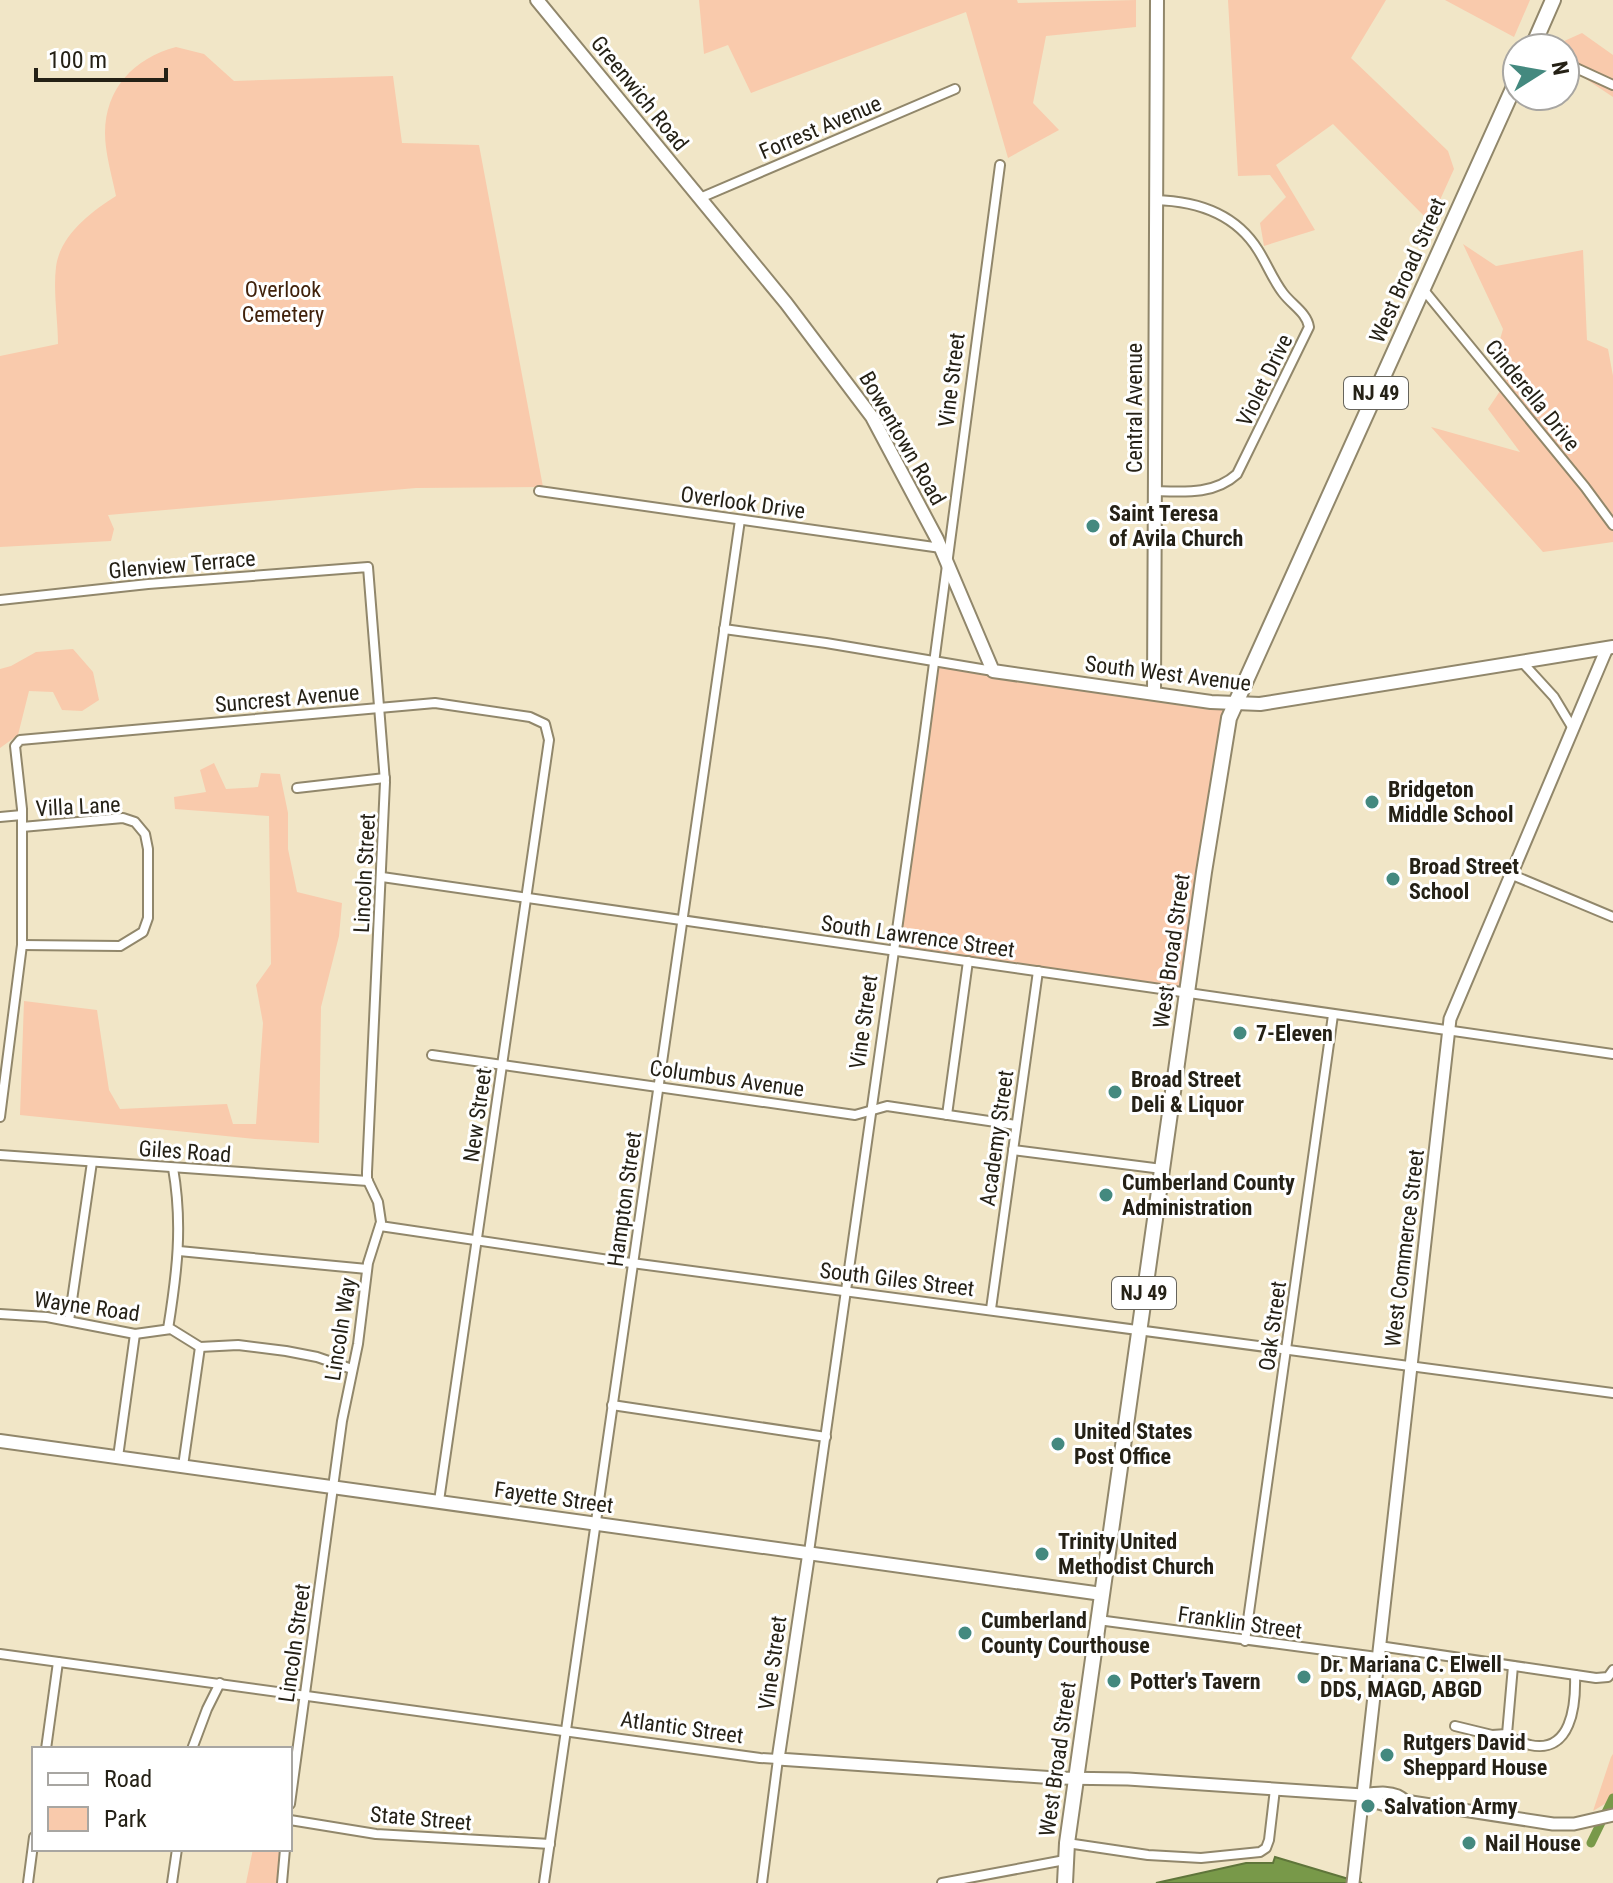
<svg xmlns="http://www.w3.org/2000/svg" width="1613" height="1883" viewBox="0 0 1613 1883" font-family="'Roboto Condensed',sans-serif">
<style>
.green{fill:#f9caac}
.water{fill:#789949;stroke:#5f753a;stroke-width:2}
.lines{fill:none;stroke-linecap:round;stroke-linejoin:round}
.canal{stroke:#789949;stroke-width:9}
.minor-casing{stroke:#91876b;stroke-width:12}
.tertiary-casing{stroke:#91876b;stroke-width:15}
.secondary-casing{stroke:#91876b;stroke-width:16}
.trunk-casing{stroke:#91876b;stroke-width:18}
.minor{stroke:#fff;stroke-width:8}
.tertiary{stroke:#fff;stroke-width:11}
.secondary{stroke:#fff;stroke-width:12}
.trunk{stroke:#fff;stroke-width:14}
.poi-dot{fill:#44897f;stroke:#fff;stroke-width:3}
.labels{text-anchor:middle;stroke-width:6;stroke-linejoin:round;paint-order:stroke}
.shield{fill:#fff;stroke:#66645c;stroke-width:2}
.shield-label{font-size:20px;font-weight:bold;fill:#252116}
.street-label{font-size:22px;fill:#252116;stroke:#fff}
.park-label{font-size:22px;fill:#40210b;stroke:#fff}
.poi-label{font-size:22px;font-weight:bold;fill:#252116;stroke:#fff;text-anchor:start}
</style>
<rect width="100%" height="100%" fill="#f1e6c7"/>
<g class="green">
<path d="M699 0H1017L1018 3 1136 0V27L1046 36 1033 103 1059 130 1008 158 966 12 751 93 728 45 704 54Z"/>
<path d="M1228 0H1386L1351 58 1448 151 1454 169 1430 222 1333 124 1276 165 1315 230 1264 246 1260 223 1286 197 1270 175 1238 176Z"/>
<path d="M1445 0H1530L1514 37Z"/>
<path d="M1582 33 1613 55V97L1565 65V48H1560L1562 42Z"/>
<path d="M176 47 204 54 234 81 393 76 402 143 479 145 543 487 416 488 108 515 114 529 111 541 0 547V356L58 344C58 320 53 292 56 267 60 235 91 212 116 196 112 176 105 153 105 133 105 89 134 58 176 47Z"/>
<path d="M1463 244 1496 266 1583 250 1587 340 1608 349 1613 376V542L1543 552 1431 427 1520 452 1488 409 1506 382 1494 360 1503 329Z"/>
<path d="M73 649 93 672 99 700 82 711 62 710 53 692 29 691 18 735 0 748V669L11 666 36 652Z"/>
<path d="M935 661 1234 705 1187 993 893 950Z"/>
<path d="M214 763 226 789 258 787 261 773 280 774 288 813V849L297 892 342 903 339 936 321 1007 319 1143 255 1139 20 1115 24 1001 97 1010 109 1090 120 1109 227 1104 233 1124H256L263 1023 256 985 271 964 269 816 175 809 174 797 206 792 200 770Z"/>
<path d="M1613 1754V1799L1593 1811 1611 1757Z"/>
<path d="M253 1849H287L282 1883H246Z"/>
</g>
<path class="water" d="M1275 1857 1362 1883H1156L1246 1863H1273Z"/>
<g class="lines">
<path class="canal" d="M1591 1843 1613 1798"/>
<defs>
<g id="minor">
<path d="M1565 63 1613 85"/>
<path d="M700 198 955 89"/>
<path d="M1423 289 1585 487 1613 525"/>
<path d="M539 491 941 548"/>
<path d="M1154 491C1184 492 1214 495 1237 474L1309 327C1307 313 1292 305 1283 293 1273 280 1267 264 1258 250 1235 213 1196 201 1155 200"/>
<path d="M0 600 148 584 368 567 385 782 367 1172V1179L378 1202 381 1222 368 1263 358 1344 342 1421 290 1804"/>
<path d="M724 629 826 643 993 671"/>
<path d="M1522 662 1554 697 1572 727"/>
<path d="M297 788 385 778"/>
<path d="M0 817 22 815"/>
<path d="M22 827 123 818 135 822 145 834 148 849V918L143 932 120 946 22 945"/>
<path d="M1510 874 1613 917"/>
<path d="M382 877 1613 1054"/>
<path d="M432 1055 855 1115 887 1106 1016 1125"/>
<path d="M947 1115 968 961"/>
<path d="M0 1117 22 945V809L15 746 20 740 435 703 530 717 545 724 549 740 439 1501"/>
<path d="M1013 1150 1162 1169"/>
<path d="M0 1155 368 1181"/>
<path d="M380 1226 609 1260 1613 1393"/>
<path d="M179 1251 367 1269"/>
<path d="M991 1309 1038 971"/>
<path d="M0 1314 47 1317 135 1334 171 1329 200 1347 238 1345 286 1351 317 1357 352 1369"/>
<path d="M69 1321 92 1162"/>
<path d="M168 1329C177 1273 183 1225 173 1168"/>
<path d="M612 1405 826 1437"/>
<path d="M118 1457 135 1334"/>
<path d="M183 1466 200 1347"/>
<path d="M809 1552 923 746 1000 165"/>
<path d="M1098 1620 1377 1657"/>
<path d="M1245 1641 1333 1015"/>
<path d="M1379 1646 1596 1678 1608 1677 1613 1670"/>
<path d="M0 1654 760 1758 778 1759 762 1883"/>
<path d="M1513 1666 1507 1734C1514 1741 1521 1742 1530 1745 1571 1754 1576 1706 1575 1675"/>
<path d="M1455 1726 1492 1735 1507 1734"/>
<path d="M46 1749 58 1662"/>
<path d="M192 1749 207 1709 220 1683"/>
<path d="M290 1820 376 1834 550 1844"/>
<path d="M1067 1843 1148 1855 1201 1858 1260 1852 1266 1848 1269 1840 1275 1789"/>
<path d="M28 1883 34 1837"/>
<path d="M172 1883 177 1849"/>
<path d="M282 1883 285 1849"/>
<path d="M544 1883 740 520"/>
<path d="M942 1883 1065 1860"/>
</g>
<g id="tertiary">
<path d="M809 1552 778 1759 1056 1778 1128 1779 1363 1795C1376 1793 1395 1790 1405 1801L1553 1824H1574L1613 1815"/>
<path d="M1363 1795C1376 1804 1390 1809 1405 1801"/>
<path d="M1353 1883 1450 1019 1607 648"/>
</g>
<g id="secondary">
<path d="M537 0 786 303 872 417 937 539 993 671 1211 702 1260 704 1613 647"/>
<path d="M1154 693 1157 0"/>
<path d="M0 1441 1102 1594"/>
</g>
<g id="trunk">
<path d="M1532 48 1553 0"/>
<path d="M1065 1883 1067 1843 1204 872 1229 718 1517 80"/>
</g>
</defs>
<use href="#minor" class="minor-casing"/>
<use href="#tertiary" class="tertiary-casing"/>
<use href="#secondary" class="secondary-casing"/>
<use href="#trunk" class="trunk-casing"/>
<use href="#minor" class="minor"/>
<use href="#tertiary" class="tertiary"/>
<use href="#secondary" class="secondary"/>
<use href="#trunk" class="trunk"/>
</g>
<g class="poi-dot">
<circle cx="1093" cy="526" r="8"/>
<circle cx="1372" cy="802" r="8"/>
<circle cx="1393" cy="879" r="8"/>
<circle cx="1240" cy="1033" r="8"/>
<circle cx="1115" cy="1092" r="8"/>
<circle cx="1106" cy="1195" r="8"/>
<circle cx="1058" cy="1444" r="8"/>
<circle cx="1042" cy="1554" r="8"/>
<circle cx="965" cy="1633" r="8"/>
<circle cx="1304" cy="1677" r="8"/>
<circle cx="1114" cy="1681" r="8"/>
<circle cx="1387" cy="1755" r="8"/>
<circle cx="1368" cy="1806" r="8"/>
<circle cx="1469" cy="1843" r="8"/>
</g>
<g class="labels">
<g class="shield">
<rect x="1344" y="377" width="64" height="32" rx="6"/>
<rect x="1112" y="1277" width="64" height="32" rx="6"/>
</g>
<g class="shield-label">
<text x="1376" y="400">NJ 49</text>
<text x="1144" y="1300">NJ 49</text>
</g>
<g class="street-label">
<text transform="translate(640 93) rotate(51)" y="8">Greenwich Road</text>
<text transform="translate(820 127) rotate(-23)" y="8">Forrest Avenue</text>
<text transform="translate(1407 270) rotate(-66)" y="8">West Broad Street</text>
<text transform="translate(951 380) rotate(-83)" y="8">Vine Street</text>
<text transform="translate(1264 380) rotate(-64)" y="8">Violet Drive</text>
<text transform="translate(1533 395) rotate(51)" y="8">Cinderella Drive</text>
<text transform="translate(1134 408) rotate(-90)" y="8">Central Avenue</text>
<text transform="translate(903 438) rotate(60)" y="8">Bowentown Road</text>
<text transform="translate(743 502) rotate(8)" y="8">Overlook Drive</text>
<text transform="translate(182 564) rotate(-5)" y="8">Glenview Terrace</text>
<text transform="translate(1168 673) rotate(7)" y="8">South West Avenue</text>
<text transform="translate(287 698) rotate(-5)" y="8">Suncrest Avenue</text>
<text transform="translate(78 806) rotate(-3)" y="8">Villa Lane</text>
<text transform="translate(364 873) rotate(-87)" y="8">Lincoln Street</text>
<text transform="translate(918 936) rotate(8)" y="8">South Lawrence Street</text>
<text transform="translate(1171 951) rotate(-82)" y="8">West Broad Street</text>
<text transform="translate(863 1022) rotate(-82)" y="8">Vine Street</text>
<text transform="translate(727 1078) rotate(8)" y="8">Columbus Avenue</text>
<text transform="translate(477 1115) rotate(-82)" y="8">New Street</text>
<text transform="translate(996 1138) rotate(-82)" y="8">Academy Street</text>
<text transform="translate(185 1151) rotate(4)" y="8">Giles Road</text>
<text transform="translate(624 1199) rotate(-82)" y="8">Hampton Street</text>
<text transform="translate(1404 1248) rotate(-83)" y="8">West Commerce Street</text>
<text transform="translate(897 1279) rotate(7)" y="8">South Giles Street</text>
<text transform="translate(87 1306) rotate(8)" y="8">Wayne Road</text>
<text transform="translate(1272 1326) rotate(-82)" y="8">Oak Street</text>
<text transform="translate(340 1329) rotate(-81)" y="8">Lincoln Way</text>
<text transform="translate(554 1497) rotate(8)" y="8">Fayette Street</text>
<text transform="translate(1240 1622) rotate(8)" y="8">Franklin Street</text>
<text transform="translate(294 1643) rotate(-82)" y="8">Lincoln Street</text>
<text transform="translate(772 1663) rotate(-82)" y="8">Vine Street</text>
<text transform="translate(682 1727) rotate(8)" y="8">Atlantic Street</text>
<text transform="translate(1057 1759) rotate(-82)" y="8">West Broad Street</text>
<text transform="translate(421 1818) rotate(5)" y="8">State Street</text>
</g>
<g class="park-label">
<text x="283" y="297">Overlook<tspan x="283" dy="25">Cemetery</tspan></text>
</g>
<g class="poi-label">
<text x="1109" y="521">Saint Teresa<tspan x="1109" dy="25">of Avila Church</tspan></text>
<text x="1388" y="797">Bridgeton<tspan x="1388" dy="25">Middle School</tspan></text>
<text x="1409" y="874">Broad Street<tspan x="1409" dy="25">School</tspan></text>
<text x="1256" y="1041">7-Eleven</text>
<text x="1131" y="1087">Broad Street<tspan x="1131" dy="25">Deli &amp; Liquor</tspan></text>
<text x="1122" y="1190">Cumberland County<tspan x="1122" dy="25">Administration</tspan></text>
<text x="1074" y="1439">United States<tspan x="1074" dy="25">Post Office</tspan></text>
<text x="1058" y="1549">Trinity United<tspan x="1058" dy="25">Methodist Church</tspan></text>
<text x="981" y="1628">Cumberland<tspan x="981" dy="25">County Courthouse</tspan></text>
<text x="1320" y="1672">Dr. Mariana C. Elwell<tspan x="1320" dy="25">DDS, MAGD, ABGD</tspan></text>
<text x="1130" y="1689">Potter's Tavern</text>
<text x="1403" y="1750">Rutgers David<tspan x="1403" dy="25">Sheppard House</tspan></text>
<text x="1384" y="1814">Salvation Army</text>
<text x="1485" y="1851">Nail House</text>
</g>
</g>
<rect x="32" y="1747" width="260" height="104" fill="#ffffff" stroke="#a8a6a2" stroke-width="2"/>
<rect x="48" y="1773" width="40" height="12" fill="#ffffff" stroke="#a8a6a2" stroke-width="2"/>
<text x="104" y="1787" font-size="24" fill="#252116">Road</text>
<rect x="48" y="1807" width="40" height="24" fill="#f9caac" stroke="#a8a6a2" stroke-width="2"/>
<text x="104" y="1827" font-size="24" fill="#252116">Park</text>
<g transform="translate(1541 72) rotate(79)"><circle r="38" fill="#ffffff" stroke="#a8a6a2" stroke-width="2"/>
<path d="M0-6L14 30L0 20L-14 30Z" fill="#44897f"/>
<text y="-12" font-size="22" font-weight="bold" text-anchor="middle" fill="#252116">N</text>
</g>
<path d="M36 68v12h130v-12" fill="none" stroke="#252116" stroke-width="4"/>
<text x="48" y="68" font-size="24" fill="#252116" stroke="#ffffff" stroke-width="6" paint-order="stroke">100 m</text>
</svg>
